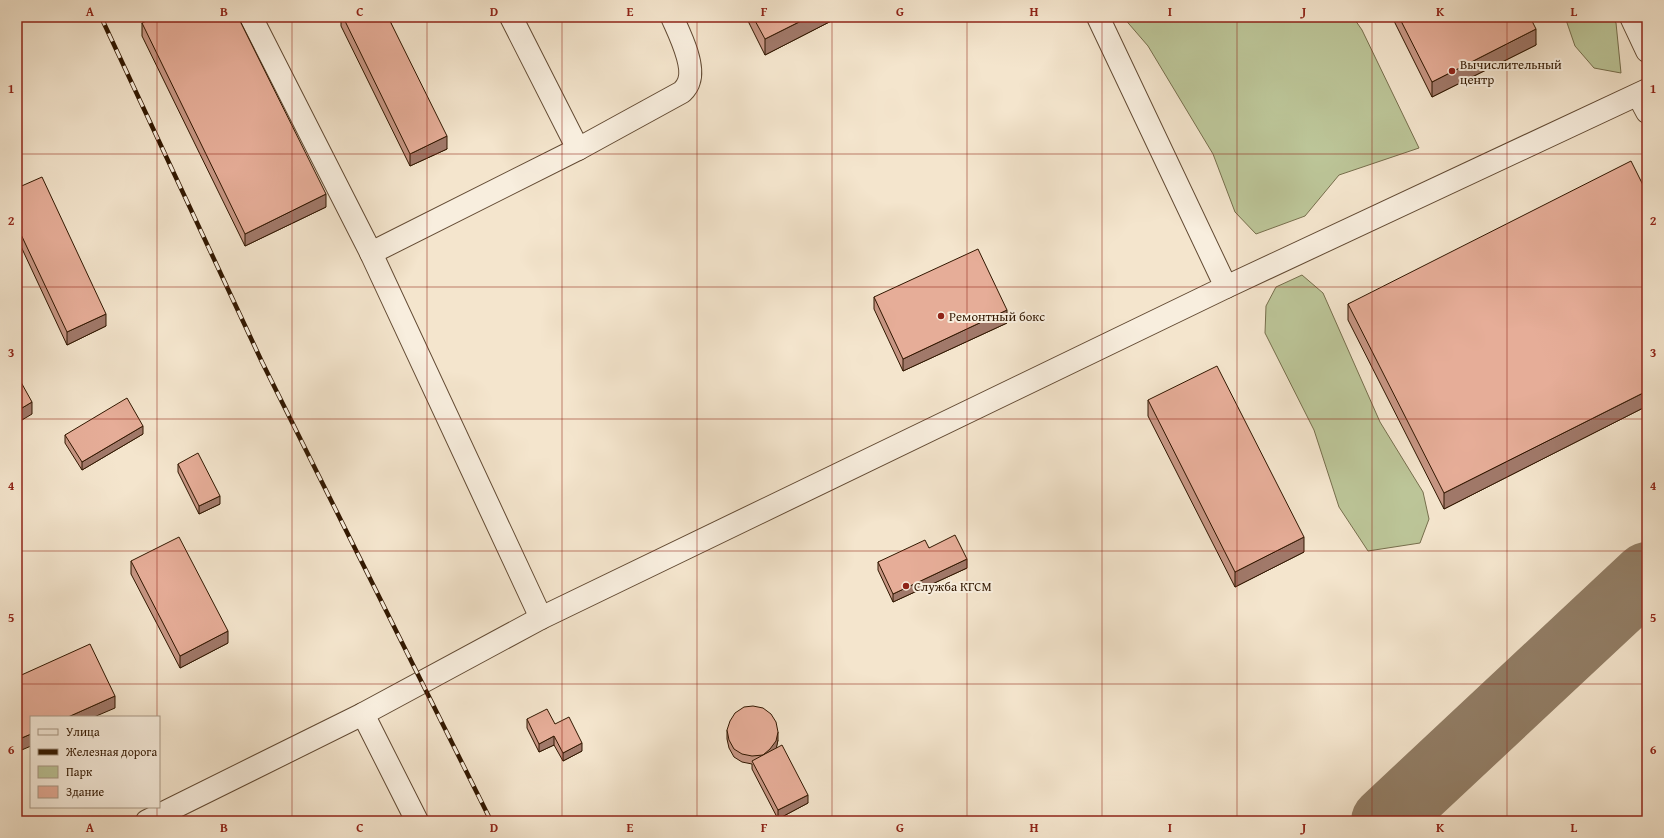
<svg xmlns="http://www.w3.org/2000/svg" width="1664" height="838" viewBox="0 0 1664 838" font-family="'Gentium Book Plus',serif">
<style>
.green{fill:#bcc598;stroke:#766e4c}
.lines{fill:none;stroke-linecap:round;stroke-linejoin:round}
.taxiway{stroke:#927e66;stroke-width:68}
.minor-casing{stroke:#624a33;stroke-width:24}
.minor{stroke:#f8eede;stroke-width:22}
.rail-casing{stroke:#311700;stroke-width:4.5}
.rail{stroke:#f8eede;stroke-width:3;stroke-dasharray:9;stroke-linecap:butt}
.wall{fill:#c69583;stroke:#311700}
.shaded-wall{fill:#a1796a;stroke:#311700}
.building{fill:#e6ad98;stroke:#311700}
.grid{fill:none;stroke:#8f2418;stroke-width:1;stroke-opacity:0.55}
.poi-dot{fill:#8f2418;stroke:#f8eede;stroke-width:1.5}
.labels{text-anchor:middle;stroke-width:4;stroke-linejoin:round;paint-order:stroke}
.poi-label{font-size:13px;fill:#311700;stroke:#f8eede;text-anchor:start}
.neatline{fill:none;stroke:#8f2418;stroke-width:1.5}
.grid-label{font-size:13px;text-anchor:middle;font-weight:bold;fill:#8f2418}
</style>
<rect width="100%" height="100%" fill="#f4e5cd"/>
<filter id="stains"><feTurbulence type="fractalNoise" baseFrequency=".005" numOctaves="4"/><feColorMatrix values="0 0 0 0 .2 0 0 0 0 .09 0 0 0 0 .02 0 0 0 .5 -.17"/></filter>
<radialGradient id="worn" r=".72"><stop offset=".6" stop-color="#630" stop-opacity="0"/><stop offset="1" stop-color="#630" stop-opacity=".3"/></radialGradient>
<g class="green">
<path d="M1123 17H1353L1362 30 1419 148 1339 175 1305 216 1256 234 1235 212 1213 154 1148 46Z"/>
<path d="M1565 17H1612L1616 23 1621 73 1594 68 1575 46Z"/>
<path d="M1302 275 1323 293 1380 422 1423 492 1429 519 1420 543 1368 551 1339 507 1314 430 1265 333 1266 306 1276 287Z"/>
</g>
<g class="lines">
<path class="taxiway" d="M1385 821 1647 576"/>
<defs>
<g id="minor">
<path d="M251 17 371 253 541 618"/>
<path d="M1098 17 1226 287"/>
<path d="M1631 17 1647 51"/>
<path d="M1638 95 1647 112"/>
<path d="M578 149 682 92C685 89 688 85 689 81 695 64 679 33 672 17"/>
<path d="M371 253 578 149 511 17"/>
<path d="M363 714 417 821"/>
<path d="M147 821 363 714 541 618 1226 287 1647 90"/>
</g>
</defs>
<use href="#minor" class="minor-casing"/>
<use href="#minor" class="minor"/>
<defs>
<path id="rail" d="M101 17 262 362 491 821"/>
</defs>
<use href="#rail" class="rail-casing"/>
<use href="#rail" class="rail"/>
</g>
<g class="wall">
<path d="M341 17H388L447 149 410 166 341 26Z"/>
<path d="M746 17H839L765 55Z"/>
<path d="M1392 17H1530L1536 45 1432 97Z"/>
<path d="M142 23 326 207 245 246 142 36Z"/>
<path d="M17 188 106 326 67 345 17 238Z"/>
<path d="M1647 193V406L1444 509 1348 320V304Z"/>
<path d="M874 297 1007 323 903 371 874 309Z"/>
<path d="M1148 400 1304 552 1235 587 1148 416Z"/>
<path d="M143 434 82 470 65 443V435Z"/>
<path d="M178 464 220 504 199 514 178 472Z"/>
<path d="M929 548 967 568 893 602 878 570V562Z"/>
<path d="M131 561 228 643 180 668 131 574Z"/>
<path d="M527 719 555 724 582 751 563 761 554 745 539 752 527 728Z"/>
<path d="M727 730 778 740 776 748 808 803 778 819 752 769V764L742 762 734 757 729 748 727 739Z"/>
</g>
<g class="shaded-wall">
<path d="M809 17H839L765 55V39Z"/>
<path d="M1536 29V45L1432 97V82Z"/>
<path d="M447 136V149L410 166V154Z"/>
<path d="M326 194V207L245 246V234Z"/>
<path d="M1007 310V323L903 371V359Z"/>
<path d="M106 314V326L67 345V332Z"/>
<path d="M1647 391V406L1444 509V493Z"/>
<path d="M32 402V414L17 423V411Z"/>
<path d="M143 426V434L82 470V462Z"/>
<path d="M220 496V504L199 514V506Z"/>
<path d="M1304 537V552L1235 587V572Z"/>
<path d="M967 559V568L893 602V594Z"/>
<path d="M228 631V643L180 668V656Z"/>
<path d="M115 696V708L94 717H68Z"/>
<path d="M778 732V740L776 750 763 755Z"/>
<path d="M31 734V746L17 752V740Z"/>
<path d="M554 736V745L539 752V744Z"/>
<path d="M582 743V751L563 761V753Z"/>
<path d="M808 795V803L778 819V810Z"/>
</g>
<g class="building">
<path d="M155 17H238L326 194 245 234 142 23Z"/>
<path d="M343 17H388L447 136 410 154Z"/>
<path d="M753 17H809L765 39Z"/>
<path d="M1399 17H1530L1536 29 1432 82Z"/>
<path d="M1631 161 1647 193V391L1444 493 1348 304Z"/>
<path d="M42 177 106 314 67 332 17 226V188Z"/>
<path d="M978 249 1007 310 903 359 874 297Z"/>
<path d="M1217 366 1304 537 1235 572 1148 400Z"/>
<path d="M17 375 32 402 17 411Z"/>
<path d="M127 398 143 426 82 462 65 435Z"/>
<path d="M198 453 220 496 199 506 178 464Z"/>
<path d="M955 535 967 559 893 594 878 562 925 540 929 548Z"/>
<path d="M179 537 228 631 180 656 131 561Z"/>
<path d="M90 644 115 696 68 717H31V734L17 740V677Z"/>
<path d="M753 706 763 708 771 714 776 722 778 732 776 741 770 749 763 755 782 745 808 795 778 810 752 761 763 755 752 756 742 754 734 749 729 740 727 730 730 721 735 713 744 707Z"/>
<path d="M547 709 555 724 569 717 582 743 563 753 554 736 539 744 527 719Z"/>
</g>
<path class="grid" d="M157 17V717M292 17V821M427 17V821M562 17V821M697 17V821M832 17V821M967 17V821M1102 17V821M1237 17V821M1372 17V821M1507 17V821M17 154H1647M17 287H1647M17 419H1647M17 551H1647M17 684H1647M157 807V821"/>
<g class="poi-dot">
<circle cx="1452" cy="71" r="4"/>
<circle cx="941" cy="316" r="4"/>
<circle cx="906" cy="586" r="4"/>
</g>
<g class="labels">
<g class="poi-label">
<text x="1460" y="69">Вычислительный<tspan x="1460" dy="15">центр</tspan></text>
<text x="949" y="321">Ремонтный бокс</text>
<text x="914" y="591">Служба КГСМ</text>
</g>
</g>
<rect width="1664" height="838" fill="none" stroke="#f4e5cd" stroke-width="44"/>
<rect x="30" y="716" width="130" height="92" fill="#f8eede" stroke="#a89885"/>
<rect x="38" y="729" width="20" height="6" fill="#f8eede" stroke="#a89885"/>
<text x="66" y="736" font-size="12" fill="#311700">Улица</text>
<rect x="38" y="749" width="20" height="6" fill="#311700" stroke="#a89885"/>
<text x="66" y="756" font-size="12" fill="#311700">Железная дорога</text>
<rect x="38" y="766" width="20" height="12" fill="#bcc598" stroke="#a89885"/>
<text x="66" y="776" font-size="12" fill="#311700">Парк</text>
<rect x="38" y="786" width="20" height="12" fill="#e6ad98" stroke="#a89885"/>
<text x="66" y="796" font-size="12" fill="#311700">Здание</text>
<rect x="22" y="22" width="1620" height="794" class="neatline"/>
<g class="grid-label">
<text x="90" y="16">A</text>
<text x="224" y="16">B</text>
<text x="360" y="16">C</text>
<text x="494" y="16">D</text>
<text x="630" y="16">E</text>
<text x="764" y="16">F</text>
<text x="900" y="16">G</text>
<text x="1034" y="16">H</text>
<text x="1170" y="16">I</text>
<text x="1304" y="16">J</text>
<text x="1440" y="16">K</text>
<text x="1574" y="16">L</text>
<text x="11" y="93">1</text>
<text x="1653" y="93">1</text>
<text x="11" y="225">2</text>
<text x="1653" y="225">2</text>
<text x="11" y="357">3</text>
<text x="1653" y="357">3</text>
<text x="11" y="490">4</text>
<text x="1653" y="490">4</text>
<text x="11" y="622">5</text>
<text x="1653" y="622">5</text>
<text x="11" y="754">6</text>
<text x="1653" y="754">6</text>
<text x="90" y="832">A</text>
<text x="224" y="832">B</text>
<text x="360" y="832">C</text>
<text x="494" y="832">D</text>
<text x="630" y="832">E</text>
<text x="764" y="832">F</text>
<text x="900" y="832">G</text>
<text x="1034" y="832">H</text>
<text x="1170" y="832">I</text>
<text x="1304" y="832">J</text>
<text x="1440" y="832">K</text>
<text x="1574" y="832">L</text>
</g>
<rect width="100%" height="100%" filter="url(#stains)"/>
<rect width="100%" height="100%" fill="url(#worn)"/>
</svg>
